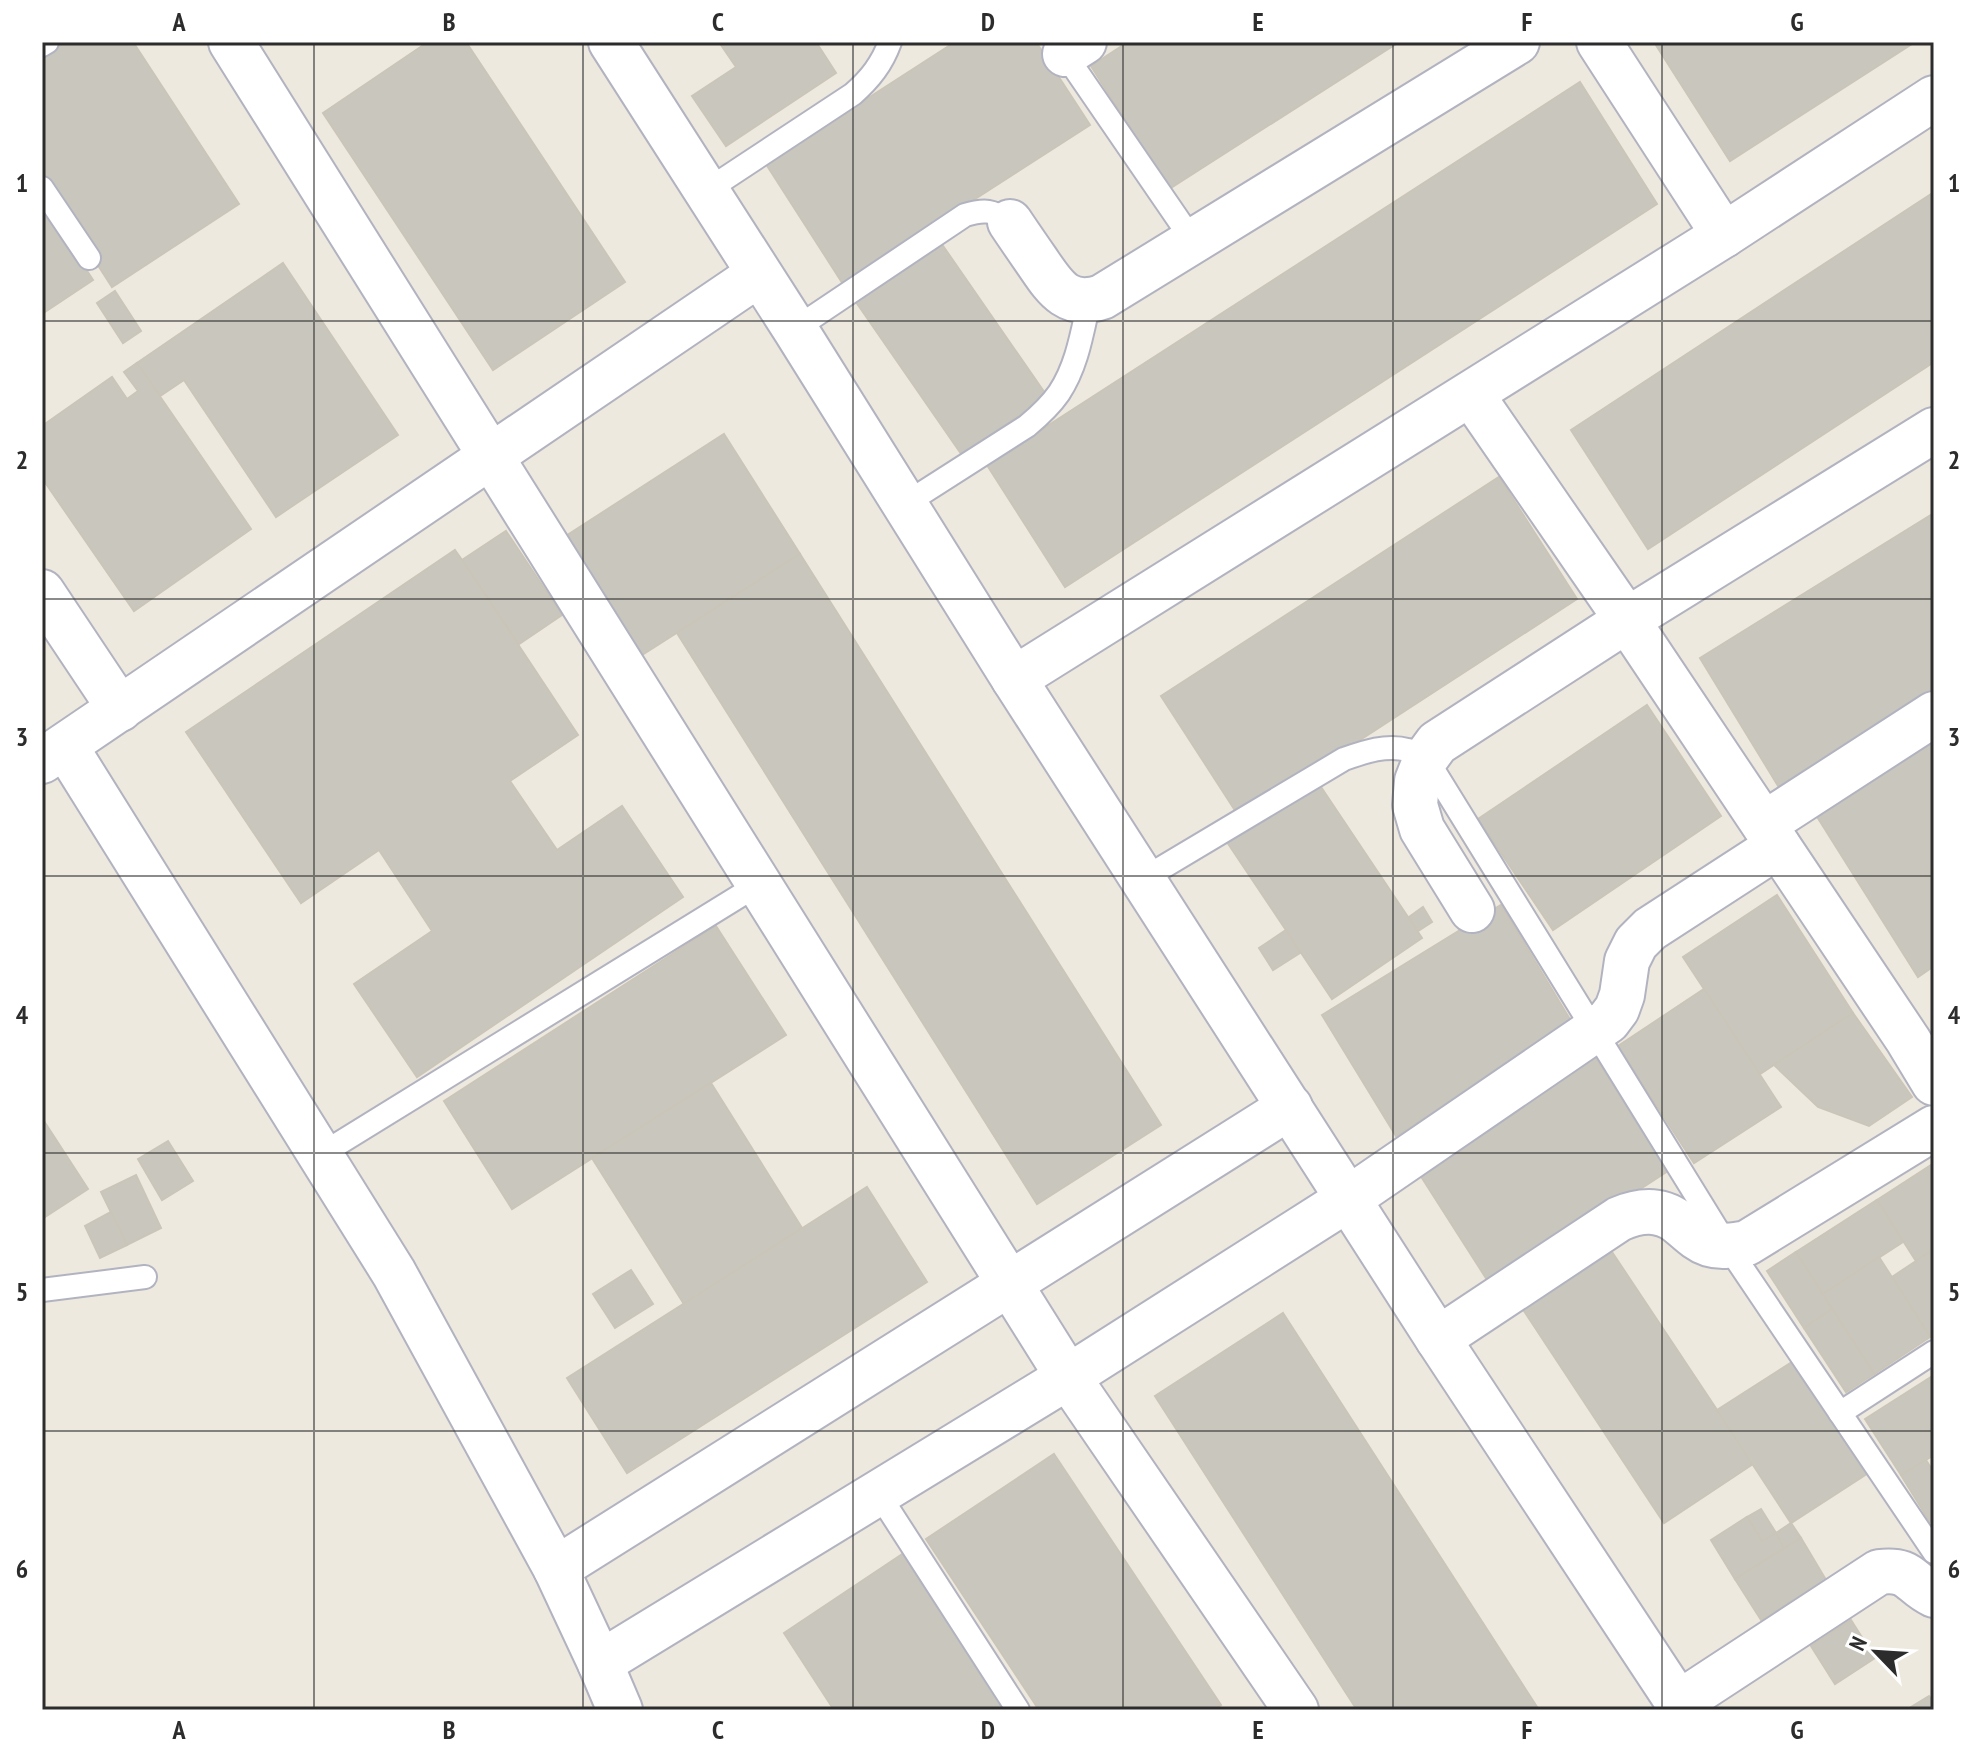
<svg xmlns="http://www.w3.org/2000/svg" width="1976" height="1752" viewBox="0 0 1976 1752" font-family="'PT Sans Narrow',sans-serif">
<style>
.building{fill:#c9c7bd;stroke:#cac5b8;stroke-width:2}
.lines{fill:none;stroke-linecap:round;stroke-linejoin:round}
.service-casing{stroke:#b2b3c0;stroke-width:26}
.minor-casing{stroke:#b2b3c0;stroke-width:48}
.service{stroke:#fff;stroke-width:22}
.minor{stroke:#fff;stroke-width:44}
.grid{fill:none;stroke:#2c2c2c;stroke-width:2;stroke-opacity:0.55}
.neatline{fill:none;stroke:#2c2c2c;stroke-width:3}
.grid-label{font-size:26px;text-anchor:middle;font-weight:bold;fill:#2c2c2c}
</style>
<rect width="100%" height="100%" fill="#eee9df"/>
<g class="building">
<path d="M66 42H133L239 204 112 287 42 178V58Z"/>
<path d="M428 42H466L625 282 493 370 323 113Z"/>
<path d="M719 42H816L836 73 726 146 692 96 736 67Z"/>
<path d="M955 42H1036L1090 125 843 284 766 164Z"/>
<path d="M1128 42H1399L1169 189 1091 66Z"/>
<path d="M1654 42H1915L1730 161Z"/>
<path d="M1580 82 1657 204 1065 587 987 465Z"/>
<path d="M1934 192V362L1648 549 1571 430Z"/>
<path d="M42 203 93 280 42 314Z"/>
<path d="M941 243 1047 396 962 455 856 302Z"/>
<path d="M283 263 398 435 276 517 184 380 160 396 137 363Z"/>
<path d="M115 291 141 331 123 343 97 303Z"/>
<path d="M137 363 251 529 134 611 42 478V426L112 377 127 399 138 391 124 372Z"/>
<path d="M724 434 800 554 634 660 558 541Z"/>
<path d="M1499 477 1577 599 1240 818 1161 696Z"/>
<path d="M1934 513V693L1780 789 1700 658Z"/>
<path d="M506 531 562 615 519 644 462 560Z"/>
<path d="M455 550 462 560 578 735 510 781 557 850 622 806 683 897 417 1077 354 984 432 931 379 850 301 903 186 732Z"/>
<path d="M800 554 1161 1125 1037 1204 677 633Z"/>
<path d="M1647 705 1721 816 1553 930 1478 819Z"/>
<path d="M1934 739V966L1918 977 1816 815Z"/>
<path d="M1317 781 1422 938 1332 999 1227 842Z"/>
<path d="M1777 895 1853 1013 1760 1074 1683 957Z"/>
<path d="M1501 905 1574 1026 1396 1136 1322 1015Z"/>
<path d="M1423 907 1432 922 1418 931 1409 917Z"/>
<path d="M716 926 786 1035 512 1209 444 1101Z"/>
<path d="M1286 930 1300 953 1273 970 1259 948Z"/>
<path d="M1704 989 1781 1107 1694 1163 1618 1046Z"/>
<path d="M1853 1013 1912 1097 1869 1126 1818 1107 1774 1065Z"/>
<path d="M1592 1052 1668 1171 1491 1286 1415 1167Z"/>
<path d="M711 1083 802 1228 684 1304 592 1158Z"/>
<path d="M42 1118 88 1189 42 1219Z"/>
<path d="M168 1141 193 1181 162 1200 138 1159Z"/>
<path d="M1934 1163V1249L1916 1261 1877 1200Z"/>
<path d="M136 1175 161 1228 127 1245 101 1192Z"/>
<path d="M867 1187 927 1282 627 1473 567 1378Z"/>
<path d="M1877 1200 1903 1242 1823 1294 1796 1252Z"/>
<path d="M111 1212 127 1245 100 1258 85 1226Z"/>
<path d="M1610 1249 1753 1464 1664 1523 1522 1308Z"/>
<path d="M1934 1249V1334L1930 1337 1892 1277Z"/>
<path d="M1796 1252 1832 1309 1804 1328 1767 1271Z"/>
<path d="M1879 1257 1930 1337 1874 1374 1823 1294Z"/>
<path d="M631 1270 653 1304 615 1328 593 1294Z"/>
<path d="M1832 1309 1874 1374 1846 1392 1804 1328Z"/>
<path d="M1283 1313 1539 1710H1357L1155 1396Z"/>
<path d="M1800 1357 1873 1470 1791 1523 1717 1410Z"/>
<path d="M1934 1375V1455L1901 1475 1865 1419Z"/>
<path d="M1054 1454 1221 1705 1214 1710H1039L926 1539Z"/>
<path d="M1926 1460 1934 1473V1520L1930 1522 1901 1475Z"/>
<path d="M1761 1509 1776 1533 1762 1541 1747 1517Z"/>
<path d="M1747 1517 1762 1541 1776 1533 1784 1548 1735 1579 1711 1540Z"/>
<path d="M1791 1523 1801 1538 1784 1548 1776 1533Z"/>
<path d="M1801 1538 1826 1580 1761 1620 1735 1579Z"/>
<path d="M907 1551 1012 1710H834L784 1633Z"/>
<path d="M1851 1620 1875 1658 1835 1684 1811 1646Z"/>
<path d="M1929 1696 1934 1703V1710H1913L1911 1707Z"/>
</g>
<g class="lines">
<defs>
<g id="service">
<path d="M42 45 47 42"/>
<path d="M1062 50 1193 241"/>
<path d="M42 188 89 258"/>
<path d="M706 191 853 94C870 79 882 64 890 42"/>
<path d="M795 329 965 215C985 209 992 210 1010 222"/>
<path d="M905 504 1027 426C1039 416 1050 406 1059 393 1077 366 1082 333 1089 302"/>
<path d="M1143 879 1344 759C1364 752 1386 744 1408 750 1414 751 1420 755 1426 758L1728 1247 1934 1552"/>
<path d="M320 1155 759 884"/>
<path d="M42 1290 145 1277"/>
<path d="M1840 1413 1934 1352"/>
<path d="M878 1493 1018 1710"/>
</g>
<g id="minor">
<path d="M231 42 1068 1377 1296 1710"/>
<path d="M611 42 795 329 1014 679 1438 1339 1683 1710"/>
<path d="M1599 42 1724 235"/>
<path d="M1065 54 1084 42"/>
<path d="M1010 222C1018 234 1027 247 1036 260 1054 286 1066 309 1102 297L1517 42"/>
<path d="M1471 394 1627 620 1908 1040 1934 1083"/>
<path d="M42 592 120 709"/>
<path d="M1014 679 1724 235 1934 98"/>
<path d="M65 746 394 1273 556 1569 600 1663 620 1710"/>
<path d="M42 761 759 274"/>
<path d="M1764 824 1934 714"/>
<path d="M1472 910 1422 829 1415 805 1417 781 1426 758 1437 743 1627 620 1934 430"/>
<path d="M1438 1339 1619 1219C1640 1210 1659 1208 1678 1222 1688 1230 1697 1240 1709 1244 1722 1248 1734 1245 1747 1243L1934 1128"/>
<path d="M556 1569 1290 1107"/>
<path d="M600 1663 1068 1377 1348 1199 1608 1021 1617 1009 1622 995 1627 961 1636 943 1650 929 1778 846"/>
<path d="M1679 1703 1879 1572C1912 1568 1909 1583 1934 1595"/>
</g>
</defs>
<use href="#service" class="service-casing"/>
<use href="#minor" class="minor-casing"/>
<use href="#service" class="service"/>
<use href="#minor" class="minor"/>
</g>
<path class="grid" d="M314 42V1710M583 42V1710M853 42V1710M1123 42V1710M1393 42V1710M1662 42V1710M42 321H1934M42 599H1934M42 876H1934M42 1153H1934M42 1431H1934"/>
<rect width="1976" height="1752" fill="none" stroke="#ffffff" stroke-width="88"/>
<g transform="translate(1876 1652) rotate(295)" stroke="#ffffff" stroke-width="6" paint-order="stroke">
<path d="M0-6L14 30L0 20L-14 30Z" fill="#2c2c2c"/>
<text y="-12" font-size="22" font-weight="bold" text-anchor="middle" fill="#2c2c2c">N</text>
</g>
<rect x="44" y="44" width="1888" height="1664" class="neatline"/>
<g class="grid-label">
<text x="179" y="31">A</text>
<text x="449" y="31">B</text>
<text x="718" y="31">C</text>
<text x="988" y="31">D</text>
<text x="1258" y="31">E</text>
<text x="1527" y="31">F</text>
<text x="1797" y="31">G</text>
<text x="22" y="192">1</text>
<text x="1954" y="192">1</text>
<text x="22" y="469">2</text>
<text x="1954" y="469">2</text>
<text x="22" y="746">3</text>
<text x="1954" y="746">3</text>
<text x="22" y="1024">4</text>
<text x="1954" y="1024">4</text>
<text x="22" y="1301">5</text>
<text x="1954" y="1301">5</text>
<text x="22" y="1578">6</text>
<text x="1954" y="1578">6</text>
<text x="179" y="1739">A</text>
<text x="449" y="1739">B</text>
<text x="718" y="1739">C</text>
<text x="988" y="1739">D</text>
<text x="1258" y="1739">E</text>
<text x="1527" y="1739">F</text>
<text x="1797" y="1739">G</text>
</g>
</svg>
